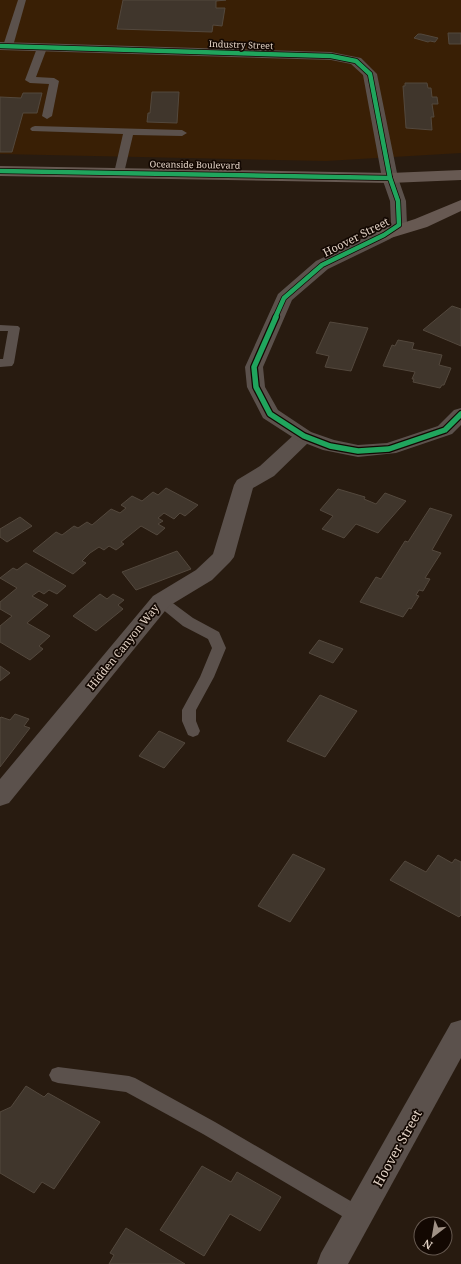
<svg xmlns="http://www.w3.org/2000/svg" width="461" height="1264" viewBox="0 0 461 1264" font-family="'Noto Serif',serif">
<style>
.built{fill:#391f05}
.building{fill:#40362c;stroke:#53483d}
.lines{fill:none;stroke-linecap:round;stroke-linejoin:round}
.service{fill:#5b514c;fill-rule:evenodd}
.minor{fill:#5b514c;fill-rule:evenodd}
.tertiary{fill:#5b514c;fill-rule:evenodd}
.primary{fill:#675952;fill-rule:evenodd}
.cycleway-far1-casing{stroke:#130802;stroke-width:6}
.cycleway-casing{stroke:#130802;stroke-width:8}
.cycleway-far1{stroke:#20a55d;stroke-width:4.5}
.cycleway{stroke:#20a55d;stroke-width:5.5}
.labels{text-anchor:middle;stroke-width:3.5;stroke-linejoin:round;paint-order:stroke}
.far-street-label{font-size:9px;fill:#e2d2c5;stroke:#130802}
.street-label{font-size:11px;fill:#e2d2c5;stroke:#130802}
.near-street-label{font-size:13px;fill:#e2d2c5;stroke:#130802}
</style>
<rect width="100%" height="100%" fill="#281b10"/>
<path class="built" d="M0 0H461V153L326 161 0 154Z"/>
<g class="building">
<path d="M123 0H226L216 1V8H225L222 26 213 25 212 32 117 29Z"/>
<path d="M448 33H461V44H449Z"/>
<path d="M418 34H421L438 38 435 42 430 41 428 42 414 38Z"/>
<path d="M405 83H427L428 88H431L432 97H437L438 104H432L434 117H431L432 130 406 128 403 86H405Z"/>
<path d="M152 92H179L177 123 147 122 148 113H150Z"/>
<path d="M23 93H42L37 113H23L12 152H0V97L21 98Z"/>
<path d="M452 306 461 309V346L423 330Z"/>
<path d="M330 322 368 328 351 371 325 367 329 356 316 353Z"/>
<path d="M398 340 414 343 412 349 442 355 439 365 451 368 444 385H442L440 388 413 382 414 379H412L415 372 383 366 392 345 395 346Z"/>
<path d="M166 488 198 505 185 516 180 513 174 519 164 513 158 518 163 521 158 524 165 528 157 535 141 526 121 542 124 544 116 550 109 546 104 550 99 547 90 553 82 561 86 563 73 574 33 551 56 532 62 535 74 526 78 528 87 522 92 525 111 509 120 513 126 508 121 505 132 496 142 501 153 492 158 495Z"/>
<path d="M338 489 365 497 364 499 376 504 385 493 406 501 378 533 356 524 344 538 322 529 333 516 320 510Z"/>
<path d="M430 508 452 515 432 550 441 553 425 578 430 579 423 591 419 590 416 595 419 596 411 609 409 608 403 617 360 602 376 577 381 579 405 541 408 542Z"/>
<path d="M20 517 32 526 7 542 0 537V529Z"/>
<path d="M177 551 191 569 136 590 122 572Z"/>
<path d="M26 563 66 586 57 594 49 590 44 594 39 591 32 596 48 605 27 623 50 636 39 646 43 649 30 660 0 642V626L12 616 0 609V602L17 588 0 578 13 568 17 570Z"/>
<path d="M100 594 107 599 113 594 124 600 118 605 123 609 96 631 73 616Z"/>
<path d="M319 640 343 649 333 663 309 653Z"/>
<path d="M0 666 10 673 0 681Z"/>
<path d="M320 695 357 711 325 757 287 741Z"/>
<path d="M15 714 29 719 24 726 30 728 0 767V718L1 717 10 720Z"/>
<path d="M159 731 185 743 164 768 139 756Z"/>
<path d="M293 854 325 869 290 922 258 906Z"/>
<path d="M438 855 452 863 455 859 461 862V915L459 917 390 880 405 861 426 872Z"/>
<path d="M26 1086 44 1097 48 1093 100 1122 54 1189 42 1182 34 1193 0 1173V1112L11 1107Z"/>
<path d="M202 1166 231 1182 237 1172 281 1197 260 1231 230 1214 204 1256 160 1230Z"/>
<path d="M126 1228 185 1264H109L114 1255 110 1253Z"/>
</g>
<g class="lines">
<g class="service">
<path d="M18 0H26L13 46 8 49 3 46Z"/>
<path d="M42 45 47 48 36 77 54 78 59 81 52 116 47 119 42 116 49 84 30 83 25 80 37 48Z"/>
<path d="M35 126 182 130 187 133 182 136 133 135 124 173 119 176 114 173 123 134 32 131 30 129 32 127Z"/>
<path d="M0 325 18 326 20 328 14 363 12 366 0 367V359H3L8 331H0Z"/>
<path d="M161 596 166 598 193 618 219 632 226 648 214 677 196 710V721L200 731 198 735 193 737 188 735 182 721V710L200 677 212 648 208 639 183 626 156 604 154 601 156 598Z"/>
<path d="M58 1067 129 1076 135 1078 215 1122 366 1210 368 1216 366 1222 359 1225 352 1222 203 1134 126 1092 58 1083 52 1081 49 1075 52 1069Z"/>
</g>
<path class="minor" d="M304 430 311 432 314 436 311 440 274 476 253 488 234 557 230 562 212 580 169 606 9 803 0 806V779L153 596 196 570 213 554 234 485 237 480 260 466 297 432Z"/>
<g class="tertiary">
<path d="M0 42 331 52 361 58 377 74 398 178 406 201 407 225 405 229 390 239 328 269 292 300 263 367 265 387 278 410 311 432 334 440 358 445 387 443 438 426 454 410 461 408V425L452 434 396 453 358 457 323 450 297 440 263 418 247 387 245 367 278 294 316 261 378 231 391 223 390 201 382 178 363 75 351 64 331 60 0 50Z"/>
<path d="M461 1020V1058L348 1264H317L321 1253 451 1023Z"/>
</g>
<g class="primary">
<path d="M0 166 390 173 461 170V180L390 183 0 176Z"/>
<path d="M461 200V211L427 227 384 240 378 239 376 235 378 231 415 219Z"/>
</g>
<defs>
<g id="cycleway-far1">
<path d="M0 46 331 56 356 61 370 74 390 178 398 201 399 225 384 235 322 265 284 298 275 318"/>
<path d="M0 171 390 178"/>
</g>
<path id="cycleway" d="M276 317 254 367 256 387 270 414 304 436 330 446 358 451 389 449 445 430 461 414"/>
</defs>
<use href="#cycleway-far1" class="cycleway-far1-casing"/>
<use href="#cycleway" class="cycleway-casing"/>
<use href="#cycleway-far1" class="cycleway-far1"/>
<use href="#cycleway" class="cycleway"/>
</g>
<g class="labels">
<g class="far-street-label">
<text transform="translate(241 45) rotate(2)" y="3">Industry Street</text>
<text transform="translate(195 165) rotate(1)" y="3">Oceanside Boulevard</text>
</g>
<g class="street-label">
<text transform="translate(356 237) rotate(-27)" y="4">Hoover Street</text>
<text transform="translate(123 647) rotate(-51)" y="4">Hidden Canyon Way</text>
</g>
<g class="near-street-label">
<text transform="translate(397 1148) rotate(-61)" y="5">Hoover Street</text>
</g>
</g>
<g transform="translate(433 1236) rotate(211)"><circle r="19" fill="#130802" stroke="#665950"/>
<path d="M0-3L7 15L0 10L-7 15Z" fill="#a19286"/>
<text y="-6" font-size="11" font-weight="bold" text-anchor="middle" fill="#e2d2c5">N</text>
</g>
</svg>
